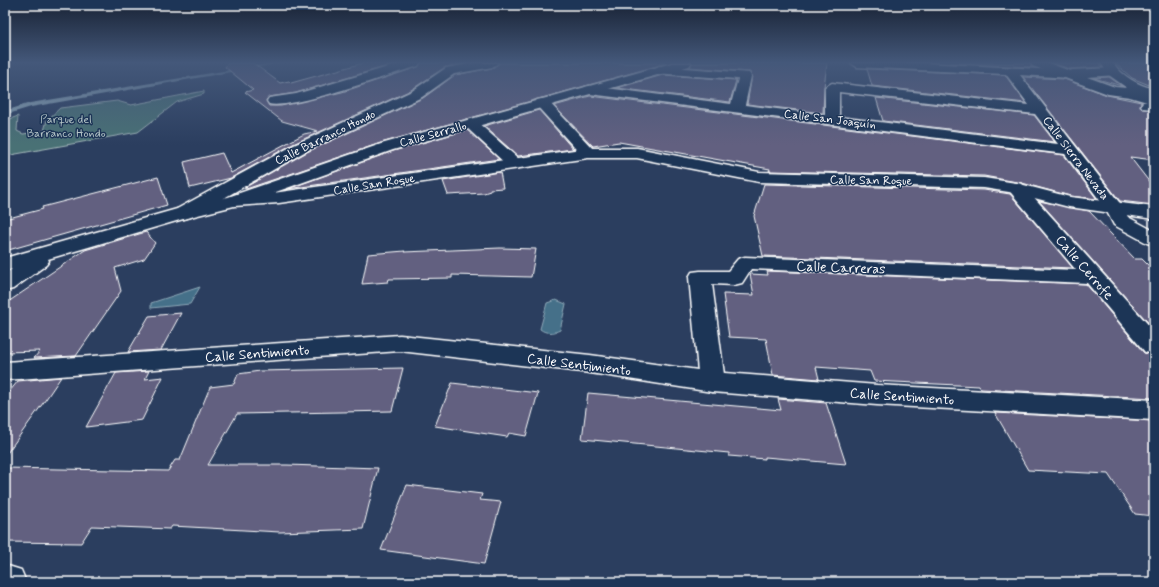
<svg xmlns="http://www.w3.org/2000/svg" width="1159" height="587" viewBox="0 0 1159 587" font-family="Mynerve,sans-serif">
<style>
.green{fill:#497175;stroke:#a4b8ba}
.water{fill:#447089;stroke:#8fa9b8}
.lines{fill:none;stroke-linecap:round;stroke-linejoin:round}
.stream{fill:#8fa9b8;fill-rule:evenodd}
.building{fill:#626080;stroke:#fff}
.pedestrian-casing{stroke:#fff;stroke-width:3}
.minor-casing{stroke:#fff;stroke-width:3}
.tertiary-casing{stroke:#fff;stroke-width:3}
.pedestrian{fill:#1d3557;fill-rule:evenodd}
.minor{fill:#1d3557;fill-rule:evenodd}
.tertiary{fill:#1d3557;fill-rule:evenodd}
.labels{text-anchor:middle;stroke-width:3;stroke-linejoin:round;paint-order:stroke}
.far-park-label{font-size:12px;fill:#b6c6c8;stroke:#1d3557}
.far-street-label{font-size:12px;fill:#fff;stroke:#1d3557}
.street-label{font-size:14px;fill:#fff;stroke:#1d3557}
</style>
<rect width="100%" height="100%" fill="#2b3e5f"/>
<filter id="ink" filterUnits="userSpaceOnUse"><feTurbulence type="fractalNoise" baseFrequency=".025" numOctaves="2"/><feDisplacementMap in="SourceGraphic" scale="8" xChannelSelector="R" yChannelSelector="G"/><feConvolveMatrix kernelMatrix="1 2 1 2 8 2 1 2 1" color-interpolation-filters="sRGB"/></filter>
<g filter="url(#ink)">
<path class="green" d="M204 91V94L177 102 138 132 5 156V121L18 116 17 131 23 134 44 131 47 120 60 108 117 101 131 105Z"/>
<g class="water">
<path d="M200 287 190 304 151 308V303Z"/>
<path d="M556 300 566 304 560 330C554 333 546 334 540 329L547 303Z"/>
</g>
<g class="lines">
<path class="stream" d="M272 63H282L31 107 5 115V111L30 103Z"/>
</g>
<g class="building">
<path d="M228 63H253L280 83 289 81 291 83 363 63H397L296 93 269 97 266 100 269 106H281L342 92 418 67 421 63H467L445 67 411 90 293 144 231 178 190 188 184 162 222 153 231 173 304 134 318 131 282 121 245 92 253 90 225 67Z"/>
<path d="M499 63H667L381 143 246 189 244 188 307 152 423 98 455 75 492 68Z"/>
<path d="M692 63H827L824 87 823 113 747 104 752 76 750 72 690 67Z"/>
<path d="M950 63H1030L1032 67Z"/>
<path d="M1052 63H1100L1102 67 1070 69Z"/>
<path d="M1115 63H1154V87L1132 78Z"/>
<path d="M867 69 1005 75 1026 103 872 86Z"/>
<path d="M663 75 736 80 730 102 617 88Z"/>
<path d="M1023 77 1064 79 1107 95 1141 102 1140 106 1142 109 1154 110V160L1130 157 1154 188V205L1120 201Z"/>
<path d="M1109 77 1122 86 1094 78Z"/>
<path d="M590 96 1064 155 1097 199 1070 196 1022 183 984 176 769 171 770 169 619 142 593 146 554 106Z"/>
<path d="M876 98 1034 115 1055 142 883 121Z"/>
<path d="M539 110 573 149 518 156 484 126Z"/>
<path d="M467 130 499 159 287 189 393 151Z"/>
<path d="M500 172 503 188 490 189V191L484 193 448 195 443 181Z"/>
<path d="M158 177 167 205 5 251V219L43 209 42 207Z"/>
<path d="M764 184 984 190 1010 194 1073 268 763 256 754 216Z"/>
<path d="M1039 201 1089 211 1135 259H1142L1154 271V329Z"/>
<path d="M146 232 155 243 144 259 115 268 121 291 76 356 34 358 40 351 5 352V304L85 250Z"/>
<path d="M500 248 536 249 531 277 452 275V278L389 279 388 282 362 284 368 254 405 251 404 252Z"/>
<path d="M767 271 1086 284 1144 353 1154 355V398L981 389 979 386 874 381 870 371 816 367 819 379 773 375 766 339 729 337 723 294 754 295 750 274 768 275Z"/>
<path d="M181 313 161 350 128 352 149 316Z"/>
<path d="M403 368 392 411 237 414 208 465H287L378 468 363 529 280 532 172 526 170 529 92 526 81 543 5 542V468L168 471 175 460H180L210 387 234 384 238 374 260 371Z"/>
<path d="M149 371 145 379 163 377 142 420 86 427 116 373Z"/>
<path d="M61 377 46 399 5 456V397L18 381Z"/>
<path d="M452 383 538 393 526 436 509 433 507 437 435 426Z"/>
<path d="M588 393 781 410 778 399 826 403 846 464 765 457V459L729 456V453L582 439Z"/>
<path d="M995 413 1154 421V516L1135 514 1108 474 1028 470Z"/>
<path d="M407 485 482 494 480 500 501 502 484 564 381 550Z"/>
</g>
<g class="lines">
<defs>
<g id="pedestrian">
<path d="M1113 68 1119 72 1117 75 1072 78 1066 74 1072 70Z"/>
<path d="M1113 201 1119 202 1128 217 1154 231V245L1147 243 1114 225 1104 206 1107 202Z"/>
</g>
<g id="minor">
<path d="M402 63H420L418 66C390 74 292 110 269 104L267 101 269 98 296 94Z"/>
<path d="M474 63H498L492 67 454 74 422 97 306 151 191 217 184 219 177 217 175 213 177 209 294 145 412 91 446 68Z"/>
<path d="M851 63H925L1076 71 1078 74 1076 77 1072 78 1020 75 1122 206 1119 210 1113 211 1107 210 1065 154 590 94 585 93 583 90 585 87 590 86 731 104 738 79 655 73 653 70 659 66 749 73 751 76 745 105 825 115V87L832 83 1029 105 1006 74 857 67ZM839 92 1035 114 1058 144 839 117Z"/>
<path d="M542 99 547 100 594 150 596 153 594 156H582L537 106 535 103 537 100Z"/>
<path d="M1154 101V109L1143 108 1141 105 1143 102Z"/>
<path d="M471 120 476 121 520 160 522 163 520 166 514 168 508 166 466 127 464 124 466 121Z"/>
<path d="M1016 183 1022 184 1154 331V354L1145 352 1087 283 751 269 742 283 734 285 712 284 725 382 721 389 712 392 703 389 699 382 689 277 692 272 700 271H728L738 259 745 257 1076 270 1007 188 1010 184Z"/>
<path d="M5 565 21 570 26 582H5Z"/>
</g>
<g id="tertiary">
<path d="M672 63H691L689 66 393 150 273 193 588 148H637L759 172 984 178 1016 183 1070 197 1154 207V219L1069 207 1015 193 984 188 759 182 637 158H588L279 203 234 206 190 217 48 259 49 261 46 265 13 289 5 291V274L12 269 5 271V258L177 209 228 197 381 144Z"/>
<path d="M1031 63H1048L1115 87 1127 88 1109 75 1101 63H1113C1123 77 1138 85 1154 89V104L1130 97 1108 94 1033 66Z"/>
<path d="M400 335 590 355 712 372 877 385 1154 400V420L877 405 712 392 590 373 400 351 5 380V362Z"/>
</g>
</defs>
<use href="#pedestrian" class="pedestrian-casing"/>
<use href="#minor" class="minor-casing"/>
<use href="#tertiary" class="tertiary-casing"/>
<use href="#pedestrian" class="pedestrian"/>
<use href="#minor" class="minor"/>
<use href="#tertiary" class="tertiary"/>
</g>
</g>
<linearGradient id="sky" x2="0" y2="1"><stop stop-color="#182234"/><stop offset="0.43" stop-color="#44587a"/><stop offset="1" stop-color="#44587a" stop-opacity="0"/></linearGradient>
<rect width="1159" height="145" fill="url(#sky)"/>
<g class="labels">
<g class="far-park-label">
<text x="66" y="123">Parque del<tspan x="66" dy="14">Barranco Hondo</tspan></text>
</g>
<g class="far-street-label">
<text transform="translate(830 119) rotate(7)" y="4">Calle San Joaquín</text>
<text transform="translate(433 134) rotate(-15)" y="4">Calle Serrallo</text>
<text transform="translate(325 137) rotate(-26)" y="4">Calle Barranco Hondo</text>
<text transform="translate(1076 158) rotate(53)" y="4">Calle Sierra Nevada</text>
<text transform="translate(871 180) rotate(1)" y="4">Calle San Roque</text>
<text transform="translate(374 184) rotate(-9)" y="4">Calle San Roque</text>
</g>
<g class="street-label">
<text transform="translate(841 267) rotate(2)" y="5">Calle Carreras</text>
<text transform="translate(1085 267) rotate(49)" y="5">Calle Cerrofe</text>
<text transform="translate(257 353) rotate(-4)" y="5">Calle Sentimiento</text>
<text transform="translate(579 364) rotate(7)" y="5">Calle Sentimiento</text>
<text transform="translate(902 396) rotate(4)" y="5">Calle Sentimiento</text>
</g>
</g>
<rect width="1159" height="587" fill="none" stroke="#1d3557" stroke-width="20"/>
<rect x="10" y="10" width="1139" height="567" fill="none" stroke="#fff" stroke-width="1.5" filter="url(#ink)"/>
</svg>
